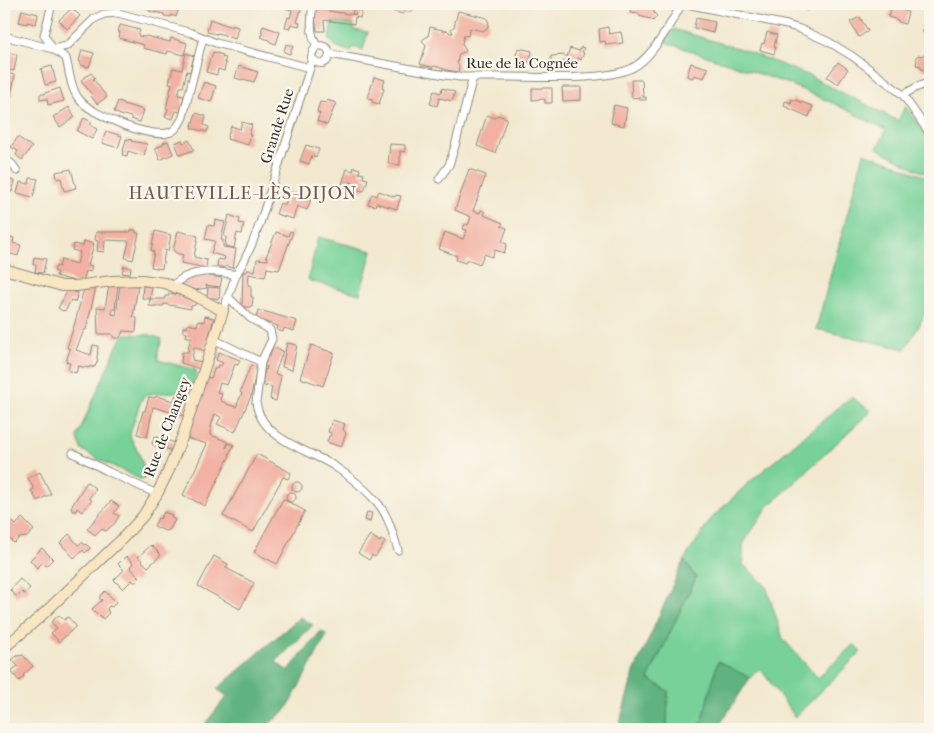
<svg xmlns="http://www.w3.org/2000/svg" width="934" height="733" viewBox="0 0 934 733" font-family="'IM FELL French Canon',serif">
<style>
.green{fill:#77d198;stroke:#517e62}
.forest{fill:#61b380;stroke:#466f56}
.building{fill:#f2b1a2}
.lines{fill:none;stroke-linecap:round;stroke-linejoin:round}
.street-casing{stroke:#8e8a7e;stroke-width:9}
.secondary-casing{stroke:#8e8a7e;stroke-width:12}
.street{stroke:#fff;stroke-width:7}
.secondary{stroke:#f9e7c3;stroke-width:10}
.labels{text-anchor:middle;stroke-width:4.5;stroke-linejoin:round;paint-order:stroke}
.street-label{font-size:15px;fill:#2b2b2b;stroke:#fbf7ec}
.quarter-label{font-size:18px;letter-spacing:1px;fill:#715a55;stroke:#fbf7ec}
</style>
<rect width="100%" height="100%" fill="#fbf7ec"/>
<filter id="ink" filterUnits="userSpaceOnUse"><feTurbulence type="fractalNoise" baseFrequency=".02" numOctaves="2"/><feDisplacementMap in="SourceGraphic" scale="10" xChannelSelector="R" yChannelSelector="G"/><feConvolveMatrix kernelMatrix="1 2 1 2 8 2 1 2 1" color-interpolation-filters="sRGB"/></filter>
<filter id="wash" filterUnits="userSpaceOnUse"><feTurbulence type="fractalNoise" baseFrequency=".0096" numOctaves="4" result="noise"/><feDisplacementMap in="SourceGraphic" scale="20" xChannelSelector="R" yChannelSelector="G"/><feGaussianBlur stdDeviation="1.12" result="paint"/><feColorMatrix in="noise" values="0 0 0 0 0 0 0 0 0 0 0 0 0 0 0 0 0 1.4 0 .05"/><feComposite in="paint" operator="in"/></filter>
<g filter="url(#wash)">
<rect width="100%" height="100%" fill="#f2e9d0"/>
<g class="green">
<path d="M332 21 354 24V30L368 32 363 50 353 47 351 52 335 46 329 40Z"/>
<path d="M673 29 744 50 810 76 898 121 906 105 930 142V174L920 171 877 148 886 130 837 105 789 84 665 42Z"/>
<path d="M864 153 893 163 918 174 930 178V299L919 326 905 349 816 329Z"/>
<path d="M318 237 372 251 360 294 310 281 308 279Z"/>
<path d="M125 334 150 335 162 339 158 352V360L196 370C197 378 192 385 188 391L148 394 144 396 141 401 131 430 130 436 140 456 146 474 145 478 140 479 92 456 81 449 77 437 117 346Z"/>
<path d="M851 397 871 411 768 507 743 544V564L766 586 783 639 818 678 854 644 861 652 795 717 760 668 750 678 719 662 700 727 693 729H667L668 691 648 679 696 578 684 560 712 518 746 485Z"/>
</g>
<g class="forest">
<path d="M684 560 696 578 648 679 668 691 667 729H618L634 672Z"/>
<path d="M300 617 313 625 276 662 288 671 321 631 327 635 286 710 263 729H201L227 696 217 689Z"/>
<path d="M718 661 750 678 717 729H693L700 727Z"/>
</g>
<g id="blocks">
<g class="building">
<path d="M141 4H166L179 7 176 17 171 15V17L164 16V14L156 12V13L149 11 150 9 140 7Z"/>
<path d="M286 4H303L297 22 300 23 299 26 291 24 289 29 285 27 288 17 290 18 292 10 285 8Z"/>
<path d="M355 4H364L360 18 355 17 354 24 324 20 325 31H317L315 18 316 9 355 15 356 14H352Z"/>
<path d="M366 4H412V12H404L403 14Z"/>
<path d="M633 4 644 5V4H646L648 6 650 7 651 5 655 7 654 13 657 16 653 21 650 18V19L639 16 640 14 630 13Z"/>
<path d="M786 4H811L810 8 806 11 805 9 793 7 789 9Z"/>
<path d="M892 7 908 12 905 24 898 22V20L888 17Z"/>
<path d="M72 8 80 16 67 29 59 20Z"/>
<path d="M22 10 38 14 36 24 27 22V24L19 22Z"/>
<path d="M458 11 487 18 489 24 487 28 483 31 470 28 468 36 464 35 462 44 466 51 459 54 457 63 459 66 458 72 447 70 435 66 432 67 420 64 426 46 422 40 428 36 430 27 443 30 442 31H445L447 30 450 33H453L451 29 454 27Z"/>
<path d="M926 11 930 12V34L922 32Z"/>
<path d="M860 17 868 31 859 37 850 22Z"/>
<path d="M696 18 715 22 713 33 694 28Z"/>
<path d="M210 19 232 27V25L238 27 235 39 225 36V35L217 33V34L207 32Z"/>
<path d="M120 25 140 30 138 36 145 37 146 36 170 42 171 38 187 43 184 55 168 51 167 54 143 48 144 45 119 38 120 32H118Z"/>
<path d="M263 26 280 32 276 44 270 42 269 40 261 37 263 32H261Z"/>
<path d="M608 27 609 34 621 32 623 43 606 45 605 41 600 42 599 29Z"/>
<path d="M767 32 777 35 774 47H776L774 54 760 50 762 43 764 44Z"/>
<path d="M286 44 293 46 290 54 284 52Z"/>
<path d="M581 47 584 48 582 52 584 53 581 60 578 58 576 62 566 60 564 61V62L551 63V56L564 55 567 57 570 48 579 51Z"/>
<path d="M518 48 532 51 530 62 515 59Z"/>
<path d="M82 50 94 53 89 67 80 65V61H79Z"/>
<path d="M7 52 17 55 14 71 4 69Z"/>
<path d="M213 52 223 55 222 57 226 58 224 63H226L224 71 218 69 217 75 206 72 210 58 211 59Z"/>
<path d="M186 53 194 56 190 72 187 71 183 87H180L178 95 184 96 180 112 176 111 173 119 165 117 168 109 166 108 172 84 169 83 173 68 182 70Z"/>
<path d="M924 54 930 56V71L921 69V66L916 65 917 60 915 58 918 55 923 56Z"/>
<path d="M838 62 848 69 838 84 827 77Z"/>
<path d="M691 63 708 68 704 78 694 75 693 78 687 76Z"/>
<path d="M52 66 56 82 45 85 41 69Z"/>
<path d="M239 66 258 72 254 82 243 79 242 80 235 78Z"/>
<path d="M6 73 15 75 11 96 4 95V77L5 78Z"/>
<path d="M91 73 95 78 93 79 107 97 97 104 91 96 92 95 81 80Z"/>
<path d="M374 77 385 80 382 88 384 89 379 104 372 102V99L368 98Z"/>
<path d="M631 80H642L643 97H646V100H640V97L632 98Z"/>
<path d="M204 82 216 86 211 102 198 98Z"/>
<path d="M562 87H581V100L563 101Z"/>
<path d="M60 88 64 101 48 105 47 99 40 100V94H45V93Z"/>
<path d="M442 88 455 92 452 101 439 98 437 106 430 104 434 91 441 93Z"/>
<path d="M532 88H552V103H545V99L532 100Z"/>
<path d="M792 99 813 106 809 117 784 106 785 101 791 103Z"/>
<path d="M4 100 10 101V105H8L5 118Z"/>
<path d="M327 100 336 103 327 125 317 121 320 113 317 112 320 102 326 103Z"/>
<path d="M118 101 124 103 123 104 144 110 140 122 131 119V117L127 116 124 115 123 116 114 112Z"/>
<path d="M614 105 627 108 624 126 611 123Z"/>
<path d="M69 107 75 117 60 127 53 117Z"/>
<path d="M196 113 206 116 204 125 209 127 207 132 191 128Z"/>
<path d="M487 115 495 118 497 115 507 118 495 153 477 146Z"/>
<path d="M84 118 92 122 90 125 97 129 92 139 77 131Z"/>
<path d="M242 122 252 125 249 135H251L248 145 227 139 231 126 240 129Z"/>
<path d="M106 131 122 136 118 148 102 143Z"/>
<path d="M18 137 32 147 22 160 16 155 18 151 11 147Z"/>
<path d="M126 139 132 140 131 141 147 144 144 156 128 151 127 156 122 155Z"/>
<path d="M182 140 183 143 189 140 194 150 180 155 175 143Z"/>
<path d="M168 141 173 154 160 160 155 148 163 145V143Z"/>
<path d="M390 144 405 145V152L400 151V165L388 164Z"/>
<path d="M306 145 319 149 316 157 312 155 309 164 300 161Z"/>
<path d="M354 167 360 169 359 173 364 174 363 178 368 179 364 191 358 190 360 185 350 182 348 188 341 187 347 169 353 171Z"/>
<path d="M71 169 76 188 64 191 61 178 57 179 56 172Z"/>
<path d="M469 169 486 175 473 211 480 213 481 210 485 212 484 215 503 223 501 226 507 228 502 242 507 244 504 253 495 250 492 257 484 254 480 264 467 259 465 263 456 260 457 256 439 249 445 232 463 239 467 230 463 229 465 224 468 225 471 217 455 210Z"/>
<path d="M4 178 15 181 12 192 4 191Z"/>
<path d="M30 178 38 179 33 197 17 193 20 182 29 184Z"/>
<path d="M379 191 395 197 396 195 401 196 397 209 376 203 375 206 368 204 372 194 377 196Z"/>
<path d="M289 192 311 199 307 210 297 206 293 219 276 214 280 203 285 205Z"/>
<path d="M229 215 240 219 239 223 244 224 242 234 237 233 234 248 225 246 226 237 224 236Z"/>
<path d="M215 220 225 222 221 240H223V247L236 249 233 268 226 266 225 268 217 266 218 259 224 260 225 257 211 253 215 241 205 239 208 225 214 226Z"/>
<path d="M131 230H136V233H139L133 260 125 258 129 241 105 240 104 252 97 251 98 241 95 240 96 232H130Z"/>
<path d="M155 231 171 235 168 251 165 250 162 269 151 267 154 252 151 251Z"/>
<path d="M178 231 198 236 194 257 207 260 206 268 181 263 183 255 176 253 173 250Z"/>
<path d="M290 231 293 232 279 270 267 268 265 277 249 274 248 285H251V297H253L252 307H242L243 272H247V270L255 271 257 259 268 260V258L266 257 276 232 288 236Z"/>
<path d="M6 236 14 238 13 243 21 245 18 256 4 252Z"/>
<path d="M84 241 94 244 88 265 92 266 90 272 86 271 83 281 71 283V280L56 276 57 272 54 271 56 266 59 267 61 260 77 264 80 252 72 250 74 244 83 246Z"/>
<path d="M34 257 46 259 43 273 35 272 36 265H33Z"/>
<path d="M124 266 131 268 130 274 122 273Z"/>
<path d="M203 275 222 278 220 287 206 285 207 288 195 290 180 284 190 278Z"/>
<path d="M109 285H118L115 309H112V314L116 315 120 285 138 286 133 317 137 318 136 332 123 331 120 338H114L112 334H98L97 307 105 308Z"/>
<path d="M143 286 152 287 150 299 142 298Z"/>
<path d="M96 287 86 330H84L76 350 91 355 93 345 98 346 97 359 98 360 95 367 93 366V368L90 366 89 368 78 366 76 373 68 370 70 363 66 362 70 349 67 348 74 326 83 292 86 288Z"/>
<path d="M208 287 220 288 219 299 207 297Z"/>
<path d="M68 290 78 293 75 302 71 300 66 310 63 311 58 308Z"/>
<path d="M169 293 185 296 196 301 195 305 191 306V309L164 304 163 306H149L150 299H165V296H169Z"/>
<path d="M258 310 262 312 263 311 297 321 294 331 284 328 283 332 277 330 278 326 256 319Z"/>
<path d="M205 316 214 318 205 351 194 347 192 360 202 362 200 369 181 363 182 352H188L189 344 192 337H186L187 333 183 332V327L187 328 188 324 197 326 198 321 204 322Z"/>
<path d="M287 343 297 345 292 370 282 367Z"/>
<path d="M311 345 334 353 323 386 300 378Z"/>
<path d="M274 348 283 351 275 374 281 376 276 401 270 399 272 387 267 385 266 387 263 385 264 383H262L265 369 266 370 267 367 264 365 268 356H270L272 349Z"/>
<path d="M219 352 240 360 238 365 235 364 227 385 220 383 217 392 222 394 220 400 227 404 236 407 242 393 240 392 251 365 257 368 251 396 235 432 217 424 221 417 215 414 211 426V435L228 442 226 448 229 443 234 445 229 454 230 455 205 506 183 495 207 444 186 438 207 377 211 378 215 367 217 368 218 365 221 366 223 363 216 360Z"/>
<path d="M176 395 190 399 185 416 153 407 147 437 137 434 143 411H145L149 397 155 398 156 396 174 401Z"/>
<path d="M332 420 345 424 343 429 346 433 341 447 327 442 329 436H331V433L328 432Z"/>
<path d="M155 436 175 443 173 451 152 444Z"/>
<path d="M257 454 291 473 288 479 283 477 253 532 223 516Z"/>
<path d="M40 472 51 494 37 501 31 490 34 489 28 478Z"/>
<path d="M87 482 96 489 89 498 92 500 82 512 77 508 76 511H74L71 509V507Z"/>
<circle cx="297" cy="487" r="5"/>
<circle cx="291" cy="497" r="5"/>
<path d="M283 499 305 511 277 564 254 552Z"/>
<path d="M111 501 119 506 114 513 119 516 115 523 106 531 101 529 95 535 87 529Z"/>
<path d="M164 512 172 515 171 517 175 520 169 530 165 531 154 526 158 518 160 519Z"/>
<path d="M367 512 372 513 370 522 365 520Z"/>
<path d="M22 518 34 530 27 537 19 538 14 543 4 534V525L9 519 11 520 16 525Z"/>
<path d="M69 534 78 545 82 542 85 545 86 544 90 548 85 553 83 550 74 558 60 543Z"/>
<path d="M370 535 380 542 381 540 385 542 375 557 372 555 369 560 358 553Z"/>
<path d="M151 545 161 555 148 567 138 557Z"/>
<path d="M42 548 53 559 46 566 43 562 37 568 30 560Z"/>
<path d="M126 556 133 563 130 567 139 577V579L136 582H134L132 580 123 589 114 580 124 570 118 564Z"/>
<path d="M214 556 228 564 226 568 254 583 240 609 198 586Z"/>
<path d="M20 579 30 588 25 594 22 592 17 597 10 590Z"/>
<path d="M105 591 116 602 112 607 109 606 107 609 109 613 103 619 100 615 99 616 92 609 102 600 99 598Z"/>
<path d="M59 615 64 620 68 617 76 626 59 642 51 633 57 628 51 622Z"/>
<path d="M23 655 33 666 23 675 24 676 19 681 11 671 18 666 12 660 17 656Z"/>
</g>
</g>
</g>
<g filter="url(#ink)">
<use href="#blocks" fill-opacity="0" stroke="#8e8a7e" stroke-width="1"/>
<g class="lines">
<defs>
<g id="street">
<path d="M52 4 44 35 53 49 66 58C69 70 71 90 79 99 91 115 152 140 171 132 177 129 180 123 183 117L203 38"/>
<path d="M313 4C311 19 309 33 317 46"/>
<path d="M687 4 787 25 800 29 829 42 852 56 871 70 903 95 930 134"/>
<path d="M4 36 53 49 67 46 94 19 104 14 118 13 192 33 216 43 310 68"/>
<path d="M330 54 445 75 460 77C476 77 493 77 509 77 540 77 614 82 637 65 655 53 671 22 682 4"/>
<path d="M313 59C328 75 339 43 317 46"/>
<path d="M903 95 915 88 930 82"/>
<path d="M4 158 12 164 17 171"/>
<path d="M439 179 449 165 455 146 473 77"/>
<path d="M172 286C190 269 213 270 236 275"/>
<path d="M228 297 250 318 270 330 272 339 261 362"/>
<path d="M223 311 236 275 243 263 252 244 260 223 310 68C312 60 310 52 317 46"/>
<path d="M215 340 261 362 256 403C262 440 307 449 334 466 348 475 365 489 376 501 388 514 393 534 398 550"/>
<path d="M73 453 109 472 157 494"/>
</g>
<path id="secondary" d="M4 269 62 286H76L112 281 142 280 165 283 193 295 223 311 183 435 168 472 157 494 143 516 122 539 40 617 4 648"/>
</defs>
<use href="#street" class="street-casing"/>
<use href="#secondary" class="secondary-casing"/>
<use href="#street" class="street"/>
<use href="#secondary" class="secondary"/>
</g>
</g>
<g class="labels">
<g class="street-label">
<text x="522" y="68">Rue de la Cognée</text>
<text transform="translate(277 126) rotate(-72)" y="5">Grande Rue</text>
<text transform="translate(167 427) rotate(-69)" y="5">Rue de Changey</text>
</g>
<g class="quarter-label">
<text x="243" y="199">HAUTEVILLE-LÈS-DIJON</text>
</g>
</g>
<rect width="934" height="733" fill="none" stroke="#fbf7ec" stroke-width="20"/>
</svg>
